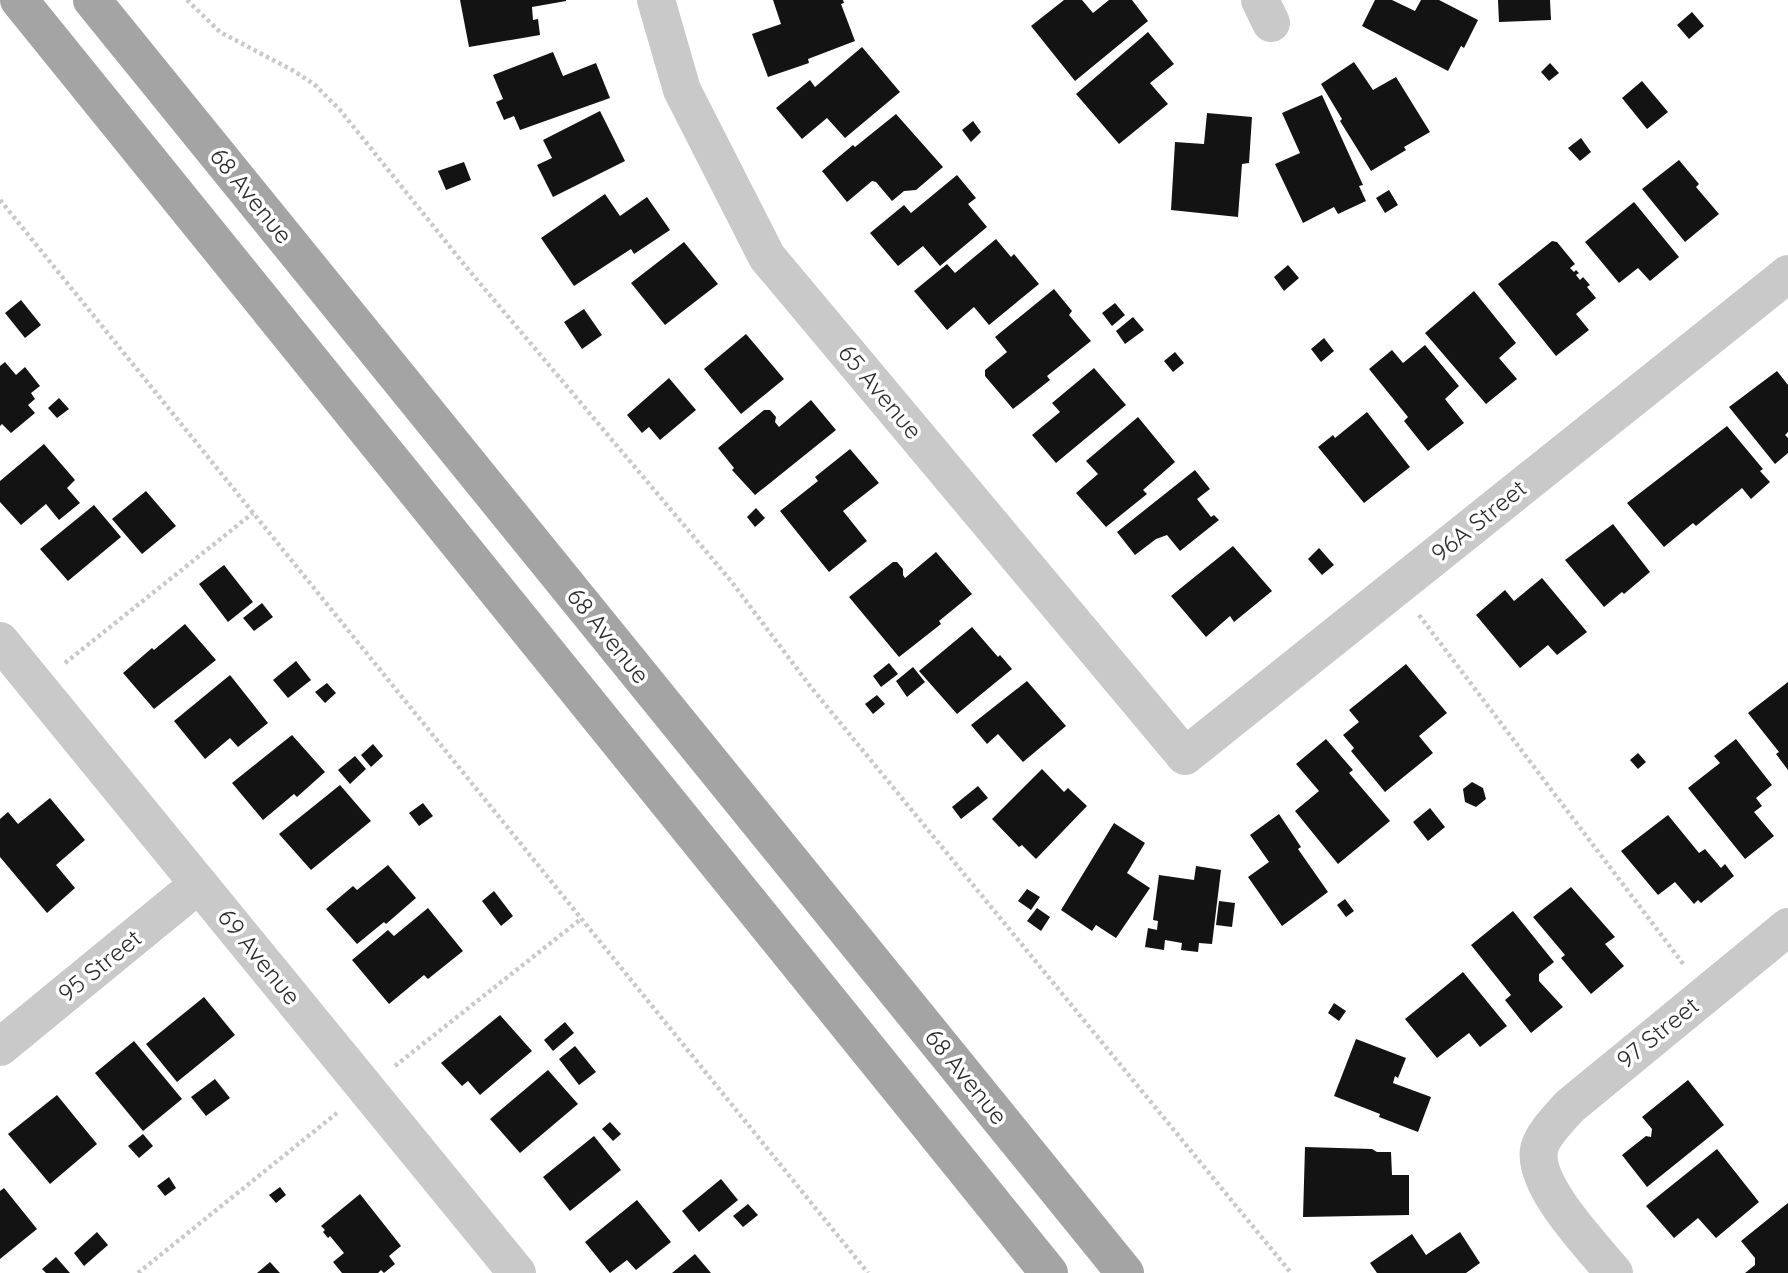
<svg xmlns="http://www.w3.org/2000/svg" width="1788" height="1273" viewBox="0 0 1788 1273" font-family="Quicksand,sans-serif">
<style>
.building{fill:#131313}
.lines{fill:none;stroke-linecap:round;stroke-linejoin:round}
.path{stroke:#c9c9c9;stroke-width:4.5;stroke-dasharray:3.5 3.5;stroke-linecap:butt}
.minor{stroke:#c9c9c9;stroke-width:38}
.major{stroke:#a4a4a4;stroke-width:38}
.labels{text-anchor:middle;stroke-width:7;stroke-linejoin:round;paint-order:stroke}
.street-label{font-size:24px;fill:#2c2c2c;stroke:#fff}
</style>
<rect width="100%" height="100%" fill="#fff"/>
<g class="building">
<path d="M460 0H566V1L532 7 533 20 538 19 540 35 469 47Z"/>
<path d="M773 0H843L844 3 841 4 855 41 808 59 809 63 768 77 752 34 781 24Z"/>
<path d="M1064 0H1082L1093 13 1109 0H1132L1148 21 1075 81 1031 26Z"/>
<path d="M1375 0H1392L1415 11 1421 0H1439L1478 20 1464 48 1461 46 1448 71 1362 26Z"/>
<path d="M1498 0H1550L1551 20 1499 22Z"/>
<path d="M1692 12 1704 26 1689 39 1677 25Z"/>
<path d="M1148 32 1174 64 1150 83 1168 104 1119 144 1076 94Z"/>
<path d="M862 47 900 92 845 138 827 118 802 139 776 108 810 80 815 87Z"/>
<path d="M553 52 563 76 596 63 610 98 520 130 514 116 504 120 496 102 503 99 493 75Z"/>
<path d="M1354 62 1373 90 1396 77 1430 132 1404 147 1406 150 1371 171 1340 121 1342 119 1321 84Z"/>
<path d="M1550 63 1559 73 1549 81 1541 72Z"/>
<path d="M1642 81 1668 112 1647 129 1622 98Z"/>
<path d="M1322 95 1363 185 1359 186 1366 201 1338 214 1334 207 1303 223 1275 164 1300 153 1282 113Z"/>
<path d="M600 111 625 161 553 197 537 165 552 158 543 140Z"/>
<path d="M1207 113 1252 117 1249 163 1242 164 1238 217 1171 210 1175 142 1204 144Z"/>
<path d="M896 114 943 167 916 190 904 191 892 201 876 182 872 181 847 202 822 171 853 145 855 147Z"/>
<path d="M973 121 981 132 971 142 962 130Z"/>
<path d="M1581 138 1591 152 1580 161 1568 148Z"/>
<path d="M1679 160 1699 184 1696 187 1719 214 1685 242 1642 189Z"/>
<path d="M464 162 471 180 446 190 438 171Z"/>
<path d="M957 175 976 198 968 204 987 227 940 266 923 246 898 266 870 233 904 205 911 213Z"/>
<path d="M1389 190 1398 205 1385 213 1376 198Z"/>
<path d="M605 194 620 216 647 197 670 230 634 254 631 249 574 286 541 238Z"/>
<path d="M1634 202 1679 257 1650 281 1638 268 1619 283 1585 242Z"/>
<path d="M996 239 1011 257 1014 254 1039 284 989 325 974 307 947 330 914 291 947 264 955 273Z"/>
<path d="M1552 241 1557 242 1575 264 1570 268 1574 272 1576 270 1579 273 1576 275 1580 280 1583 277 1590 285 1587 287 1596 298 1576 314 1589 330 1556 356 1498 284Z"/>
<path d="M684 242 718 284 665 325 631 283Z"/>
<path d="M1288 265 1299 278 1284 291 1274 277Z"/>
<path d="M1054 289 1072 311 1069 315 1091 341 1047 376 1050 380 1013 409 985 376V370L1007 352 995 337Z"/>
<path d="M1474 291 1516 343 1499 358 1517 379 1486 404 1425 333Z"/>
<path d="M21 300 41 325 25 338 5 313Z"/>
<path d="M1115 303 1125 315 1112 326 1102 313Z"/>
<path d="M584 309 602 335 582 349 564 322Z"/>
<path d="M1133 317 1144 330 1125 344 1116 331Z"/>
<path d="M746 334 784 379 741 414 704 369Z"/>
<path d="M1324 338 1334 351 1321 362 1311 349Z"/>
<path d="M1425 345 1459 386 1445 399 1464 423 1428 451 1404 421 1408 417 1369 369 1392 350 1403 363Z"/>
<path d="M1175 352 1184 363 1173 372 1164 361Z"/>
<path d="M5 362 16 375 25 367 40 386 31 393 35 399 28 405 35 413 11 433 2 424 0 426V366Z"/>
<path d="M1094 368 1126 405 1056 463 1032 435 1060 412 1052 403Z"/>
<path d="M1777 371 1788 385V432L1785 435 1788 438V453L1775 464 1729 407Z"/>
<path d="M669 378 696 410 660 440 649 427 642 433 627 415Z"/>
<path d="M59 398 69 409 57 418 48 408Z"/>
<path d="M811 400 836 430 755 495 732 470 734 468 718 448 764 410H770L776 417 775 422 779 427Z"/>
<path d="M1367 412 1410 467 1364 503 1318 447 1333 435 1335 438Z"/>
<path d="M1138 417 1175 462 1143 490 1147 494 1106 527 1076 493 1098 474 1086 461Z"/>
<path d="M1727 426 1763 469 1760 471 1770 482 1751 499 1742 488 1696 526 1693 523 1664 547 1627 503Z"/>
<path d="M44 444 75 480 67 488 80 503 59 520 46 504 21 525 0 502V481Z"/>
<path d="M850 449 879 483 843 511 867 541 829 572 780 511 818 481 815 477Z"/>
<path d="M1195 470 1210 489 1197 499 1211 517 1214 515 1219 520 1180 551 1167 535 1156 539 1135 555 1117 532Z"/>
<path d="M146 491 176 526 142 554 112 519Z"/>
<path d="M94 505 121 537 68 581 40 549Z"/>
<path d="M756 508 765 518 755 527 747 517Z"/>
<path d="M1613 524 1650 572 1624 594 1622 592 1604 607 1565 560Z"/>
<path d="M1233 546 1272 591 1234 622 1230 616 1206 637 1171 596Z"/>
<path d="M1319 548 1334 565 1322 575 1308 559Z"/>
<path d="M936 552 972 594 939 621 941 624 899 657 849 597 893 562H897L903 569V575L905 578Z"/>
<path d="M224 565 253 602 228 622 199 584Z"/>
<path d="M1542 578 1587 632 1557 655 1548 645 1520 668 1476 615 1505 590 1514 601Z"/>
<path d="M262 603 273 617 254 631 243 618Z"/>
<path d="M185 624 216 660 154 709 123 673 152 648 154 650Z"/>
<path d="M972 627 998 657 1000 655 1012 669 957 714 919 671Z"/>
<path d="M296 661 311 680 288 698 273 680Z"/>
<path d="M889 663 898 674 881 687 873 676Z"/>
<path d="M1406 664 1447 713 1419 736 1433 753 1385 792 1351 751 1354 748 1343 735 1359 722 1349 710Z"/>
<path d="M913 667 925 682 907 697 896 681Z"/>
<path d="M230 675 268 723 238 747 230 738 205 759 174 721Z"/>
<path d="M1027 681 1066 726 1023 762 998 734 987 744 971 725Z"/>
<path d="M1788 682V770L1776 754 1779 752 1748 713Z"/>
<path d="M327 683 336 693 325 703 315 692Z"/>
<path d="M877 695 885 704 873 714 865 704Z"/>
<path d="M292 735 325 772 297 797 294 794 263 820 232 783Z"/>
<path d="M1326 739 1353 770 1349 773 1390 821 1338 864 1295 811 1319 791 1296 764Z"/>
<path d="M1736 739 1772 785 1756 798 1762 806 1754 812 1774 836 1745 859 1688 788 1720 763 1714 756Z"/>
<path d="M373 744 383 756 371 767 361 755Z"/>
<path d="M1638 753 1646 762 1638 769 1630 760Z"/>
<path d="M355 756 366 769 350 784 338 770Z"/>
<path d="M1042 769 1064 792 1068 788 1087 806 1036 859 1022 845 1019 847 992 819Z"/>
<path d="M1472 782 1483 788 1486 799 1476 807 1465 802 1463 789Z"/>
<path d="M340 785 371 821 311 870 279 834Z"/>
<path d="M978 786 988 798 961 819 952 807Z"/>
<path d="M50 798 85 840 56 865 75 888 47 913 0 857V819L8 812 18 824Z"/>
<path d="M423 803 433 816 419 826 409 813Z"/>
<path d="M1430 808 1445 827 1428 841 1413 822Z"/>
<path d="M1279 814 1301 847 1298 849 1328 892 1282 926 1248 877 1269 862 1250 835Z"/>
<path d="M1668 815 1699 853 1705 849 1721 868 1725 864 1734 876 1701 903 1698 900 1694 904 1675 882 1658 895 1621 851Z"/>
<path d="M1114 823 1145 843 1127 873 1150 888 1116 938 1096 925 1092 931 1061 910Z"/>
<path d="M388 865 416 898 386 924 384 922 357 944 326 909 353 886 357 890Z"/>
<path d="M1196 866 1221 870 1212 944 1199 943 1198 952 1181 950 1182 943 1165 940 1164 950 1145 947 1148 928 1157 930 1158 921 1153 920 1159 875 1194 880Z"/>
<path d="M1571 887 1615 937 1605 944 1624 966 1591 994 1561 958 1565 955 1533 917Z"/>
<path d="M1027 889 1040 897 1031 910 1018 901Z"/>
<path d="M494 891 513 916 501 926 482 901Z"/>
<path d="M1345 899 1354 911 1346 917 1337 905Z"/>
<path d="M1219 901 1235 903 1232 927 1216 925Z"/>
<path d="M428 908 463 951 428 979 424 975 389 1004 352 960 388 930 394 936Z"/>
<path d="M1037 908 1050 917 1041 931 1027 921Z"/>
<path d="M1513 911 1554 962 1539 974V981L1563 1007 1531 1033 1505 1000 1511 995 1471 945Z"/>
<path d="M1463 972 1507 1026 1480 1047 1469 1033 1437 1058 1405 1019Z"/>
<path d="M204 997 235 1035 177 1082 146 1044Z"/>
<path d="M1334 1003 1346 1011 1339 1021 1328 1013Z"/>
<path d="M500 1015 532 1051 480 1095 468 1081 462 1086 441 1063Z"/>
<path d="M565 1022 574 1033 553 1051 544 1040Z"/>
<path d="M1356 1039 1406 1058 1398 1078 1395 1076 1393 1083 1431 1097 1418 1132 1379 1117 1380 1114 1334 1096Z"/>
<path d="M134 1041 182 1099 143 1131 95 1073Z"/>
<path d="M575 1046 596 1072 579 1085 559 1059Z"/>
<path d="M548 1070 578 1104 520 1153 490 1119Z"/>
<path d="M215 1079 230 1098 206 1116 191 1097Z"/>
<path d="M1688 1080 1724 1125 1647 1187 1622 1155 1646 1136 1651 1137 1652 1129 1642 1117Z"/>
<path d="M57 1095 97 1144 50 1184 8 1134Z"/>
<path d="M610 1122 621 1134 613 1141 602 1129Z"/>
<path d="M143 1134 153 1146 139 1158 128 1146Z"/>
<path d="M594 1136 621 1170 570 1211 543 1177Z"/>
<path d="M1305 1147 1372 1149 1377 1152H1391L1392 1175H1409V1215L1303 1217Z"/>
<path d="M1717 1149 1759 1202 1716 1238 1698 1218 1674 1238 1646 1206Z"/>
<path d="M169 1177 176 1188 165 1196 157 1186Z"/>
<path d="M721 1179 738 1200 699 1232 682 1211Z"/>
<path d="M280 1187 286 1195 276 1203 269 1195Z"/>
<path d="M4 1188 37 1229 0 1259V1191Z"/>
<path d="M360 1194 401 1246 389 1256 395 1264 384 1273 381 1270 378 1273H342L333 1262 344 1253 330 1236 328 1238 323 1232 325 1230 321 1226Z"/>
<path d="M637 1200 671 1242 636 1270 627 1260 610 1273 585 1242Z"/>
<path d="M1788 1203V1273H1745L1755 1265V1258L1741 1241Z"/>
<path d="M748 1204 758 1215 743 1227 733 1216Z"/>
<path d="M97 1232 108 1245 84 1266 74 1253Z"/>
<path d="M1460 1232 1480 1263 1466 1273H1377L1370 1263 1412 1234 1426 1255Z"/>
<path d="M695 1254 711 1273H672Z"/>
<path d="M56 1257 70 1273H46L42 1269Z"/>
<path d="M270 1262 280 1273H257Z"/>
</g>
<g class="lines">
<g class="path">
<path d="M187 0 220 32 292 70 314 84 340 110 467 268 731 581 810 686 1291 1273"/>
<path d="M0 200 868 1273"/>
<path d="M1419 615 1684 965"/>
<path d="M65 663 253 513"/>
<path d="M395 1066 581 919"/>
<path d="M138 1273 337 1113"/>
</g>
<g class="minor">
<path d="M656 0 682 90 767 257 1185 756 1788 274"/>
<path d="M1260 0 1271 23"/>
<path d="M0 641 517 1273"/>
<path d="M0 1047 199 884"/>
<path d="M1614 1273C1592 1246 1533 1186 1539 1150 1541 1136 1561 1116 1570 1106L1788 927"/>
</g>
<g class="major">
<path d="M19 0 1049 1273"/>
<path d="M92 0 1125 1273"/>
</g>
</g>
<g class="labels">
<g class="street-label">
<text transform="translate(251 196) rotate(51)" y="8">68 Avenue</text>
<text transform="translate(880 392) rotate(50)" y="8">65 Avenue</text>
<text transform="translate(1479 521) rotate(-39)" y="8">96A Street</text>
<text transform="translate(608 636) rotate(51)" y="8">68 Avenue</text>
<text transform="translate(259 957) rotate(51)" y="8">69 Avenue</text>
<text transform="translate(100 966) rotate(-39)" y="8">95 Street</text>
<text transform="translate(1658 1033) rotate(-39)" y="8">97 Street</text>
<text transform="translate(966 1077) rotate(51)" y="8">68 Avenue</text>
</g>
</g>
</svg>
